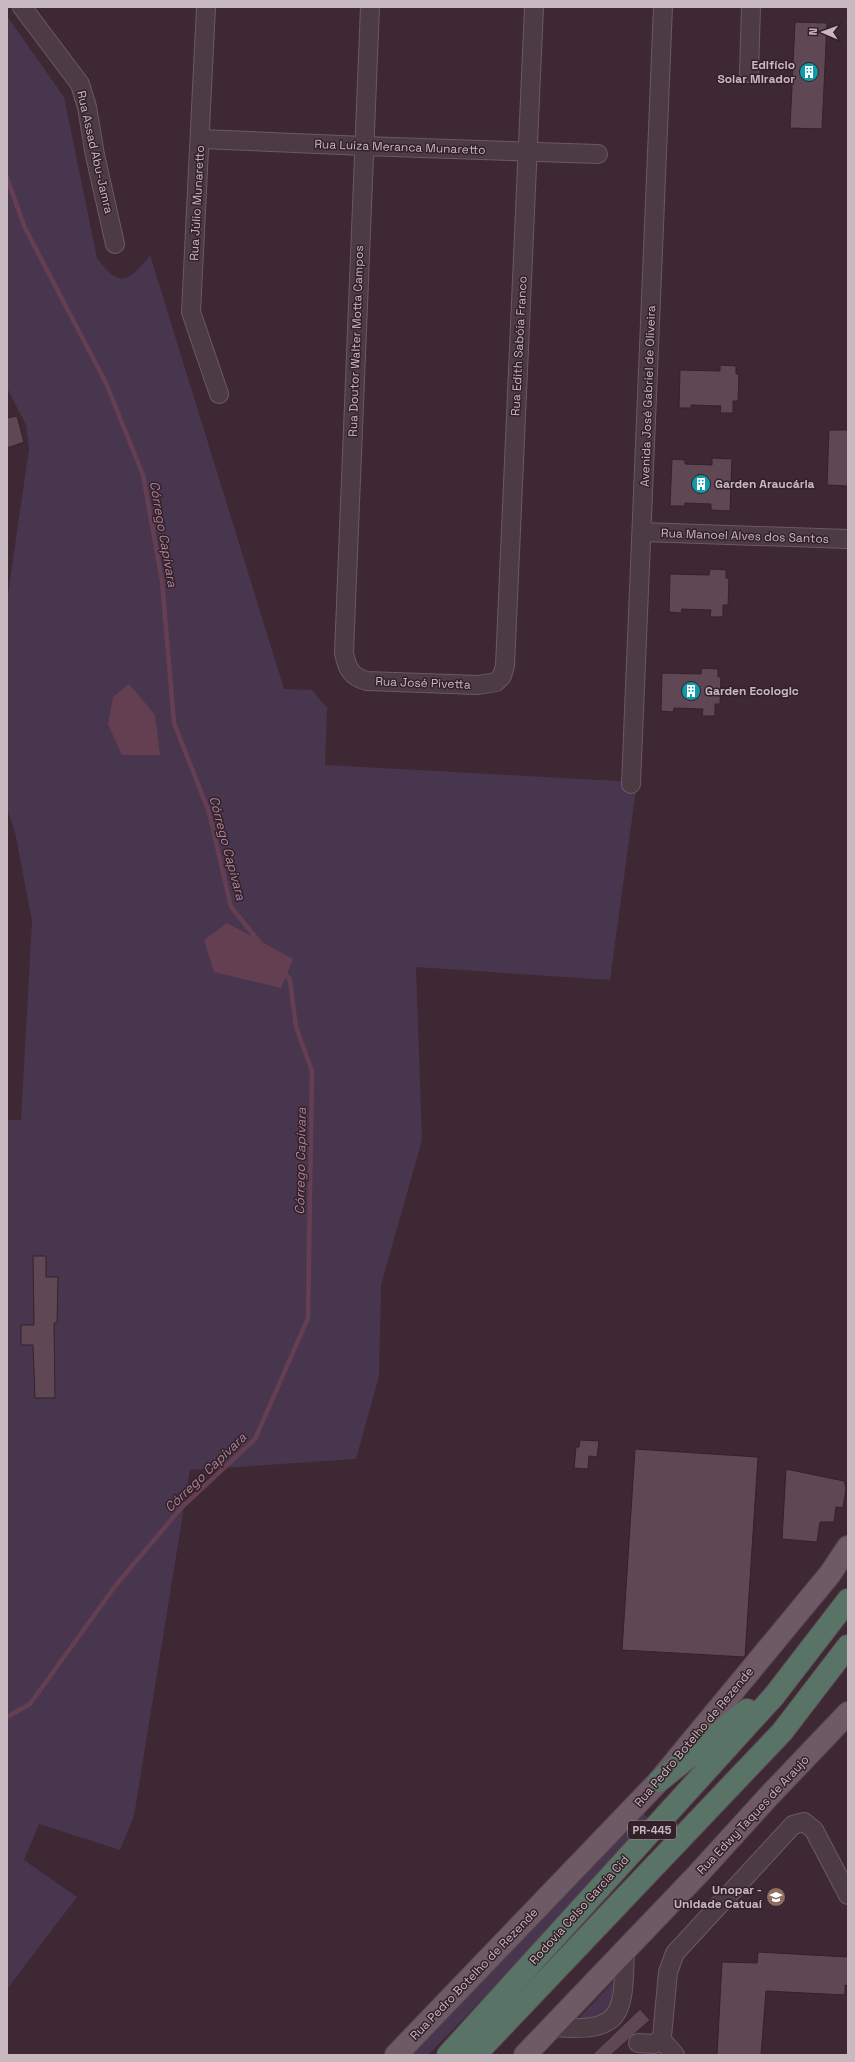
<svg xmlns="http://www.w3.org/2000/svg" width="855" height="2062" viewBox="0 0 855 2062" font-family="'Space Grotesk',sans-serif">
<style>
.green{fill:#48364e}
.water{fill:#643f52}
.lines{fill:none;stroke-linecap:round;stroke-linejoin:round}
.stream{stroke:#643f52;stroke-width:4.5}
.building{fill:#5f4753;stroke:#35222b}
.minor-casing{stroke:#6b5962;stroke-width:20}
.major-casing{stroke:#57454d;stroke-width:24}
.highway-casing{stroke:#58464f;stroke-width:24}
.minor{stroke:#4d3b44;stroke-width:18}
.major{stroke:#6d5a64;stroke-width:22}
.highway{stroke:#597366;stroke-width:22}
.labels{text-anchor:middle;stroke-width:3;stroke-linejoin:round;paint-order:stroke}
.shield{fill:#332029;stroke:#9b8a93;stroke-width:1}
.shield-label{font-size:11px;font-weight:bold;fill:#c8b8c0}
.poi-label{font-size:12px;font-weight:bold;fill:#c8b8c0;stroke:#332029;text-anchor:end}
.street-label{font-size:12px;fill:#c8b8c0;stroke:#332029}
.water-label{font-size:13px;font-style:italic;fill:#ad8298;stroke:#332029}
</style>
<rect width="100%" height="100%" fill="#3d2833"/>
<g class="green">
<path d="M7 16 64 97 97 258C119 289 130 282 150 255L284 689 312 690 327 708 325 765 637 782 610 980 416 967 422 1140 381 1285 379 1376 356 1459 190 1470 134 1816 120 1850 39 1824 24 1860 77 1897 7 1989V1120H21L32 921 15 832 7 809V601L29 449 26 425 7 388Z"/>
<path d="M643 1813 654 1824 642 1836 428 2055H410Z"/>
<path d="M615 1980C611 2014 610 2016 576 2021Z"/>
</g>
<g class="water">
<path d="M129 684 155 715 160 755H122L108 724 113 697Z"/>
<path d="M227 923 293 959 281 988 214 972 204 940Z"/>
</g>
<g class="lines">
<g class="stream">
<path d="M7 178 25 228 106 383 143 475 162 581 174 723 209 812 231 907 261 944"/>
<path d="M7 1717 30 1704 116 1585 181 1508 255 1439 308 1318 312 1071 296 1027 290 980 283 971"/>
</g>
</g>
<g class="building">
<path d="M795 22 827 23 822 129 790 128Z"/>
<path d="M720 365 736 366V374H739L738 401H733V413H720L721 406 691 405V408H679L680 370 720 371Z"/>
<path d="M17 416 24 442 7 448V418Z"/>
<path d="M829 430H848V486L827 485Z"/>
<path d="M712 458 732 459 730 511 711 510V504L685 503V506H670L672 459 685 460V464L712 465Z"/>
<path d="M710 569 726 570V578L729 579 728 605H723V617H710L711 610 682 609 681 613 669 612 670 574 709 575Z"/>
<path d="M702 668 718 669V677H721L720 704H715V716H702L703 709 674 708 673 712 661 711 662 673 701 674Z"/>
<path d="M33 1256H46V1277H58L57 1323H54L55 1398H35L33 1345H21V1325H34Z"/>
<path d="M580 1440 599 1441 597 1457 589 1456 588 1469 574 1468 576 1447H579Z"/>
<path d="M635 1449 758 1457 745 1657 622 1650Z"/>
<path d="M786 1469 844 1481 846 1488 843 1508 836 1507 834 1522H820L817 1542 782 1539Z"/>
<path d="M758 1952 848 1957V1986L845 1985V1995L766 1991 761 2055H717L722 1962 757 1963Z"/>
<path d="M640 2009 650 2020 611 2055H592Z"/>
</g>
<g class="lines">
<defs>
<g id="minor">
<path d="M22 7 80 84 87 107 95 155 115 244"/>
<path d="M206 7 191 312 219 394"/>
<path d="M370 7 344 653C347 668 351 677 367 681L478 685 496 682 502 676 505 666 534 7"/>
<path d="M749 73 751 7"/>
<path d="M201 139 364 146 598 154"/>
<path d="M643 532 848 539"/>
<path d="M631 784 663 7"/>
<path d="M552 2027C624 2033 623 2015 625 1951"/>
<path d="M661 2039 675 2055"/>
<path d="M638 2043 655 2044 662 2037 668 1972 675 1953 793 1825 804 1822 814 1830 848 1895"/>
</g>
<g id="major">
<path d="M396 2055 659 1781 830 1574 848 1547"/>
<path d="M525 2055 698 1874 768 1797 848 1713"/>
</g>
<g id="highway">
<path d="M659 1781 747 1710"/>
<path d="M448 2055 774 1696 848 1600"/>
<path d="M475 2055 782 1732 848 1646"/>
</g>
</defs>
<use href="#minor" class="minor-casing"/>
<use href="#major" class="major-casing"/>
<use href="#highway" class="highway-casing"/>
<use href="#minor" class="minor"/>
<use href="#major" class="major"/>
<use href="#highway" class="highway"/>
</g>
<defs>
<symbol id="building-disc" viewBox="-11 -11 22 22"><circle r="9.5" fill="#0f9aa8" stroke="#332029"/><path d="M-4-6H4V6H1V3H-1V6H-4ZM-2.5-4.3h1.7v1.8h-1.7ZM.8-4.3h1.7v1.8H.8ZM-2.5-1h1.7V.8h-1.7ZM.8-1h1.7V.8H.8Z" fill="#fff"/></symbol>
<symbol id="university-disc" viewBox="-11 -11 22 22"><circle r="9.5" fill="#8d6e63" stroke="#332029"/><path d="M0-5L7-2L0 1L-7-2ZM-4 1L0 2.5L4 1V4Q0 6-4 4Z" fill="#fff"/></symbol>
</defs>
<g fill-rule="evenodd">
<use href="#building-disc" x="798" y="61" width="22" height="22"/>
<use href="#building-disc" x="690" y="473" width="22" height="22"/>
<use href="#building-disc" x="680" y="680" width="22" height="22"/>
<use href="#university-disc" x="765" y="1886" width="22" height="22"/>
</g>
<g class="labels">
<rect class="shield" x="628" y="1821" width="48" height="18" rx="3"/>
<g class="shield-label">
<text x="652" y="1834">PR-445</text>
</g>
<g class="poi-label">
<text x="795" y="69">Edifício<tspan x="795" dy="14">Solar Mirador</tspan></text>
<text x="715" y="488" text-anchor="start">Garden Araucária</text>
<text x="705" y="695" text-anchor="start">Garden Ecologic</text>
<text x="762" y="1894">Unopar -<tspan x="762" dy="14">Unidade Catuaí</tspan></text>
</g>
<g class="street-label">
<text transform="translate(400 147) rotate(2)" y="4">Rua Luiza Meranca Munaretto</text>
<text transform="translate(95 152) rotate(77)" y="4">Rua Assad Abu-Jamra</text>
<text transform="translate(197 203) rotate(-87)" y="4">Rua Júlio Munaretto</text>
<text transform="translate(356 341) rotate(-88)" y="4">Rua Doutor Walter Motta Campos</text>
<text transform="translate(519 346) rotate(-87)" y="4">Rua Edith Sabóia Franco</text>
<text transform="translate(648 396) rotate(-88)" y="4">Avenida José Gabriel de Oliveira</text>
<text transform="translate(745 536) rotate(2)" y="4">Rua Manoel Alves dos Santos</text>
<text transform="translate(423 683) rotate(2)" y="4">Rua José Pivetta</text>
<text transform="translate(694 1737) rotate(-50)" y="4">Rua Pedro Botelho de Rezende</text>
<text transform="translate(753 1815) rotate(-47)" y="4">Rua Edwy Taques de Araujo</text>
<text transform="translate(579 1910) rotate(-48)" y="4">Rodovia Celso Garcia Cid</text>
<text transform="translate(474 1974) rotate(-46)" y="4">Rua Pedro Botelho de Rezende</text>
</g>
<g class="water-label">
<text transform="translate(164 534) rotate(80)" y="5">Córrego Capivara</text>
<text transform="translate(228 848) rotate(75)" y="5">Córrego Capivara</text>
<text transform="translate(300 1161) rotate(-89)" y="5">Córrego Capivara</text>
<text transform="translate(205 1472) rotate(-44)" y="5">Córrego Capivara</text>
</g>
</g>
<rect width="855" height="2062" fill="none" stroke="#c8b8c0" stroke-width="16"/>
<g transform="translate(823 32) rotate(272)" stroke="#332029" stroke-width="3" paint-order="stroke">
<path d="M0-3L7 15L0 10L-7 15Z" fill="#c8b8c0"/>
<text y="-6" font-size="11" font-weight="bold" text-anchor="middle" fill="#c8b8c0">N</text>
</g>
</svg>
